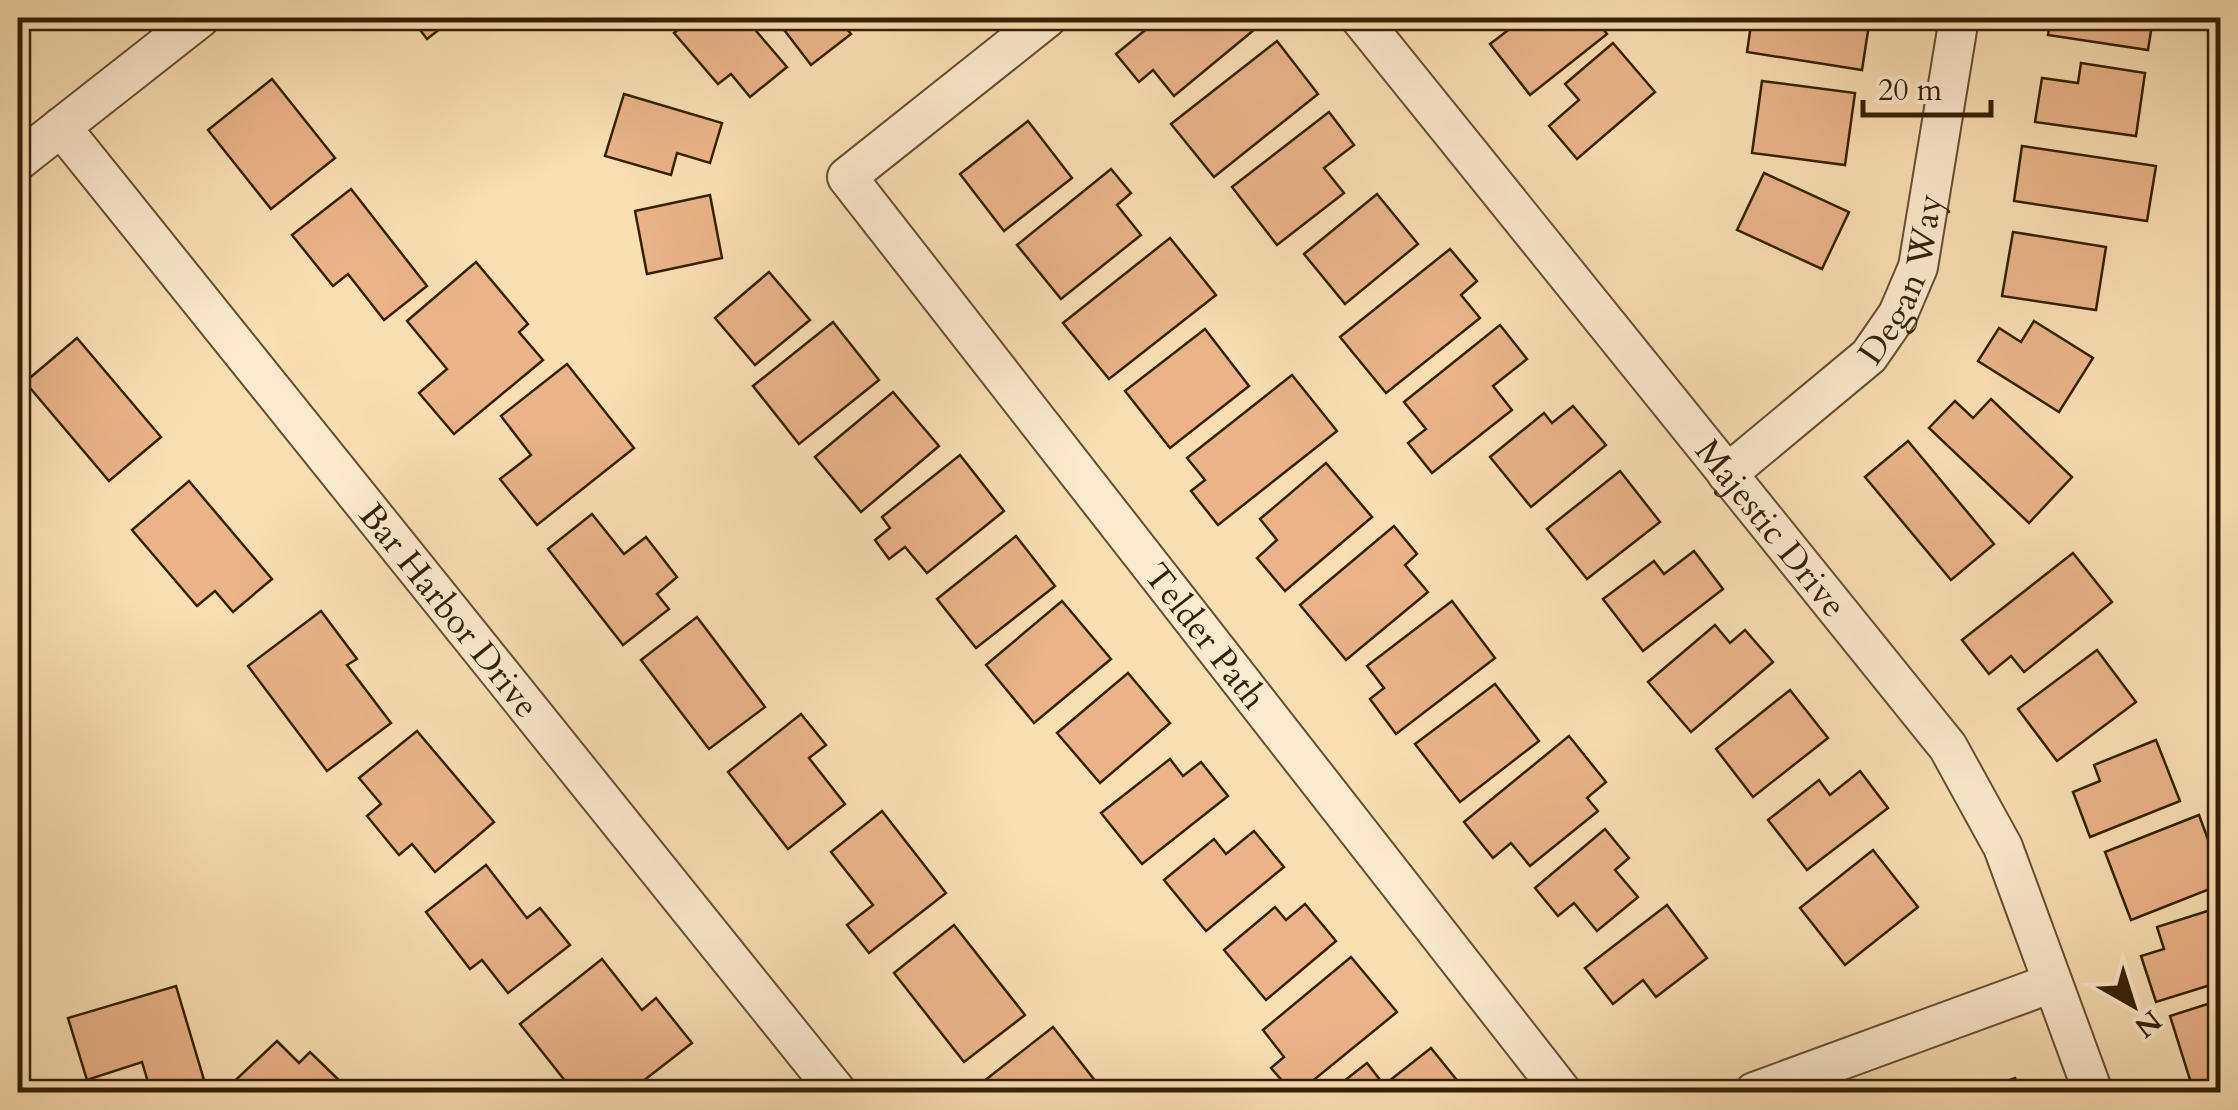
<svg xmlns="http://www.w3.org/2000/svg" width="2238" height="1110" viewBox="0 0 2238 1110" font-family="Cardo,serif">
<style>
.building{fill:#eab388;stroke:#332105;stroke-width:2.5}
.lines{fill:none;stroke-linecap:round;stroke-linejoin:round}
.minor-casing{stroke:#645030;stroke-width:42}
.minor{stroke:#fbeacd;stroke-width:38}
.labels{text-anchor:middle;stroke-width:8;stroke-linejoin:round;paint-order:stroke}
.street-label{font-size:35px;fill:#332105;stroke:#fbeacd}
</style>
<rect width="100%" height="100%" fill="#f9deb2"/>
<filter id="stains"><feTurbulence type="fractalNoise" baseFrequency=".002" numOctaves="4"/><feColorMatrix values="0 0 0 0 .2 0 0 0 0 .09 0 0 0 0 .02 0 0 0 .5 -.17"/></filter>
<radialGradient id="worn" r=".72"><stop offset=".6" stop-color="#630" stop-opacity="0"/><stop offset="1" stop-color="#630" stop-opacity=".3"/></radialGradient>
<g class="building">
<path d="M18 18H42L25 31Z"/>
<path d="M411 18H454L427 39Z"/>
<path d="M693 18H745L787 67 750 97 731 74 718 84 674 33Z"/>
<path d="M775 18H838L851 34 811 65Z"/>
<path d="M1160 18H1245L1255 29 1174 96 1153 70 1139 82 1116 54Z"/>
<path d="M1524 18H1595L1607 34 1530 95 1490 44Z"/>
<path d="M1752 18H1870L1862 70 1747 52Z"/>
<path d="M2051 18H2153L2148 50 2048 35Z"/>
<path d="M1277 41 1318 94 1214 177 1171 124Z"/>
<path d="M1613 43 1655 92 1577 159 1549 126 1579 100 1565 84Z"/>
<path d="M2081 63 2145 73 2136 136 2035 122 2042 78 2078 83Z"/>
<path d="M272 79 335 158 271 209 208 130Z"/>
<path d="M1762 81 1855 93 1845 165 1752 153Z"/>
<path d="M624 94 722 123 710 163 677 153 671 175 605 156Z"/>
<path d="M1329 112 1354 145 1324 168 1344 193 1277 245 1232 187Z"/>
<path d="M1028 121 1072 178 1004 231 960 174Z"/>
<path d="M2022 146 2156 166 2147 221 2014 201Z"/>
<path d="M1111 169 1131 193 1117 205 1141 235 1061 299 1017 245Z"/>
<path d="M1764 173 1849 212 1822 269 1737 230Z"/>
<path d="M351 189 427 286 384 320 348 274 333 286 292 235Z"/>
<path d="M1377 194 1418 244 1345 304 1304 254Z"/>
<path d="M710 195 722 258 647 274 635 211Z"/>
<path d="M2013 232 2106 247 2096 310 2002 296Z"/>
<path d="M1170 238 1216 295 1109 379 1063 323Z"/>
<path d="M1450 249 1477 281 1461 295 1480 318 1386 393 1340 337Z"/>
<path d="M476 262 528 324 519 332 543 360 454 434 419 393 447 369 407 321Z"/>
<path d="M769 272 810 320 755 365 715 318Z"/>
<path d="M2034 321 2093 358 2059 412 1978 361 1999 328 2021 342Z"/>
<path d="M833 322 879 380 799 444 753 386Z"/>
<path d="M1500 325 1527 359 1493 386 1512 410 1432 473 1408 443 1426 429 1404 402Z"/>
<path d="M1205 329 1249 386 1170 448 1125 391Z"/>
<path d="M77 338 161 437 109 481 25 382Z"/>
<path d="M567 364 634 448 537 525 500 479 531 455 501 416Z"/>
<path d="M1292 375 1337 431 1218 525 1191 491 1205 480 1187 458Z"/>
<path d="M893 392 939 446 861 512 815 457Z"/>
<path d="M1991 399 2072 477 2029 523 1929 428 1955 401 1973 418Z"/>
<path d="M1573 406 1606 445 1531 507 1490 457 1544 413 1552 423Z"/>
<path d="M1908 441 1994 544 1951 580 1865 477Z"/>
<path d="M960 455 1004 511 927 573 905 547 889 559 875 540 890 528 882 517Z"/>
<path d="M1326 463 1372 517 1285 591 1257 558 1277 540 1260 519Z"/>
<path d="M1620 471 1660 522 1587 579 1547 529Z"/>
<path d="M189 481 272 579 233 612 215 591 197 606 132 530Z"/>
<path d="M592 514 624 554 646 537 677 577 657 594 669 609 623 645 548 549Z"/>
<path d="M1394 526 1417 554 1405 565 1428 592 1346 660 1300 605Z"/>
<path d="M1016 536 1055 586 976 648 937 599Z"/>
<path d="M1694 551 1723 589 1643 651 1603 599 1654 561 1664 574Z"/>
<path d="M2073 553 2112 602 2024 672 2011 656 1989 674 1962 640Z"/>
<path d="M1062 601 1111 659 1034 723 986 665Z"/>
<path d="M1452 601 1495 658 1396 734 1370 699 1384 688 1367 666Z"/>
<path d="M321 611 357 659 347 665 391 723 327 771 248 666Z"/>
<path d="M697 617 765 707 709 749 641 660Z"/>
<path d="M1715 625 1730 643 1745 630 1773 662 1691 732 1648 682Z"/>
<path d="M2097 650 2136 702 2057 761 2018 709Z"/>
<path d="M1128 673 1170 723 1100 783 1057 733Z"/>
<path d="M1495 684 1539 741 1460 802 1415 744Z"/>
<path d="M1790 690 1828 738 1753 797 1716 749Z"/>
<path d="M801 714 826 745 809 758 845 804 788 849 728 772Z"/>
<path d="M417 731 494 822 435 872 412 844 399 855 367 816 381 804 359 778Z"/>
<path d="M1569 736 1606 782 1587 798 1598 811 1530 866 1511 843 1493 858 1464 822Z"/>
<path d="M2156 740 2180 801 2090 837 2073 792 2100 781 2094 765Z"/>
<path d="M1170 759 1183 776 1201 762 1228 796 1142 864 1101 813Z"/>
<path d="M1860 771 1888 808 1807 870 1768 820 1819 780 1830 795Z"/>
<path d="M882 811 946 893 869 953 847 925 873 905 831 852Z"/>
<path d="M2199 815 2220 872V885L2131 920 2105 852Z"/>
<path d="M1605 829 1629 858 1615 870 1638 897 1597 931 1574 903 1558 916 1535 888Z"/>
<path d="M1254 831 1284 867 1206 931 1164 880 1214 839 1226 854Z"/>
<path d="M1873 850 1918 907 1845 965 1800 908Z"/>
<path d="M486 865 527 918 540 908 570 945 508 993 482 960 470 969 426 912Z"/>
<path d="M1305 904 1336 941 1266 1000 1224 950 1275 907 1286 920Z"/>
<path d="M1667 905 1707 958 1656 997 1643 980 1613 1004 1585 968Z"/>
<path d="M2220 907V982L2156 1002 2141 956 2164 949 2157 927Z"/>
<path d="M954 925 1025 1015 964 1062 894 973Z"/>
<path d="M1351 957 1397 1012 1299 1092H1292L1271 1068 1284 1057 1263 1030Z"/>
<path d="M602 959 642 1010 656 998 692 1043 629 1092H563L570 1087 520 1024Z"/>
<path d="M176 986 207 1090 151 1092 142 1062 87 1080 68 1018Z"/>
<path d="M2220 1000V1077L2192 1086 2170 1016Z"/>
<path d="M1053 1027 1104 1092H984L979 1085Z"/>
<path d="M277 1041 299 1063 310 1052 345 1086 338 1092H223Z"/>
<path d="M1431 1048 1460 1084 1449 1092H1330L1367 1063 1384 1085Z"/>
<path d="M2015 1078 2020 1092H1976Z"/>
</g>
<g class="lines">
<defs>
<g id="minor">
<path id="s1" d="M1047 18 847 177 1562 1092"/>
<path id="s2" d="M1360 18 1948 747 2003 847 2093 1092"/>
<path id="s3" d="M61 127 837 1092"/>
<path d="M18 161 200 18"/>
<path id="s4" d="M1727 474 1869 356 1898 314 1918 267 1959 18"/>
<path d="M1754 1092 2052 983"/>
</g>
</defs>
<use href="#minor" class="minor-casing"/>
<use href="#minor" class="minor"/>
</g>
<g class="labels">
<g class="street-label">
<text dy="12" stroke="none"><textPath href="#s4" startOffset="270">Degan Way</textPath></text>
<text dy="12" stroke="none"><textPath href="#s2" startOffset="655">Majestic Drive</textPath></text>
<text dy="12" stroke="none"><textPath href="#s3" startOffset="620">Bar Harbor Drive</textPath></text>
<text dy="12" stroke="none"><textPath href="#s1" startOffset="838">Telder Path</textPath></text>
</g>
</g>
<rect width="2238" height="1110" fill="none" stroke="#f9deb2" stroke-width="60"/>
<rect x="20" y="20" width="2198" height="1070" fill="none" stroke="#332105" stroke-width="5"/>
<rect x="30" y="30" width="2178" height="1050" fill="none" stroke="#332105" stroke-width="2.5"/>
<g transform="translate(2133 1005) rotate(141)" stroke="#fbeacd" stroke-width="8" paint-order="stroke">
<path d="M0-8L18 38L0 25L-18 38Z" fill="#332105"/>
<text y="-15" font-size="28" font-weight="bold" text-anchor="middle" fill="#332105">N</text>
</g>
<path d="M1863 100v15h128v-15" fill="none" stroke="#332105" stroke-width="5"/>
<text x="1878" y="100" font-size="30" fill="#332105" stroke="#fbeacd" stroke-width="8" paint-order="stroke">20 m</text>
<rect width="100%" height="100%" filter="url(#stains)"/>
<rect width="100%" height="100%" fill="url(#worn)"/>
</svg>
